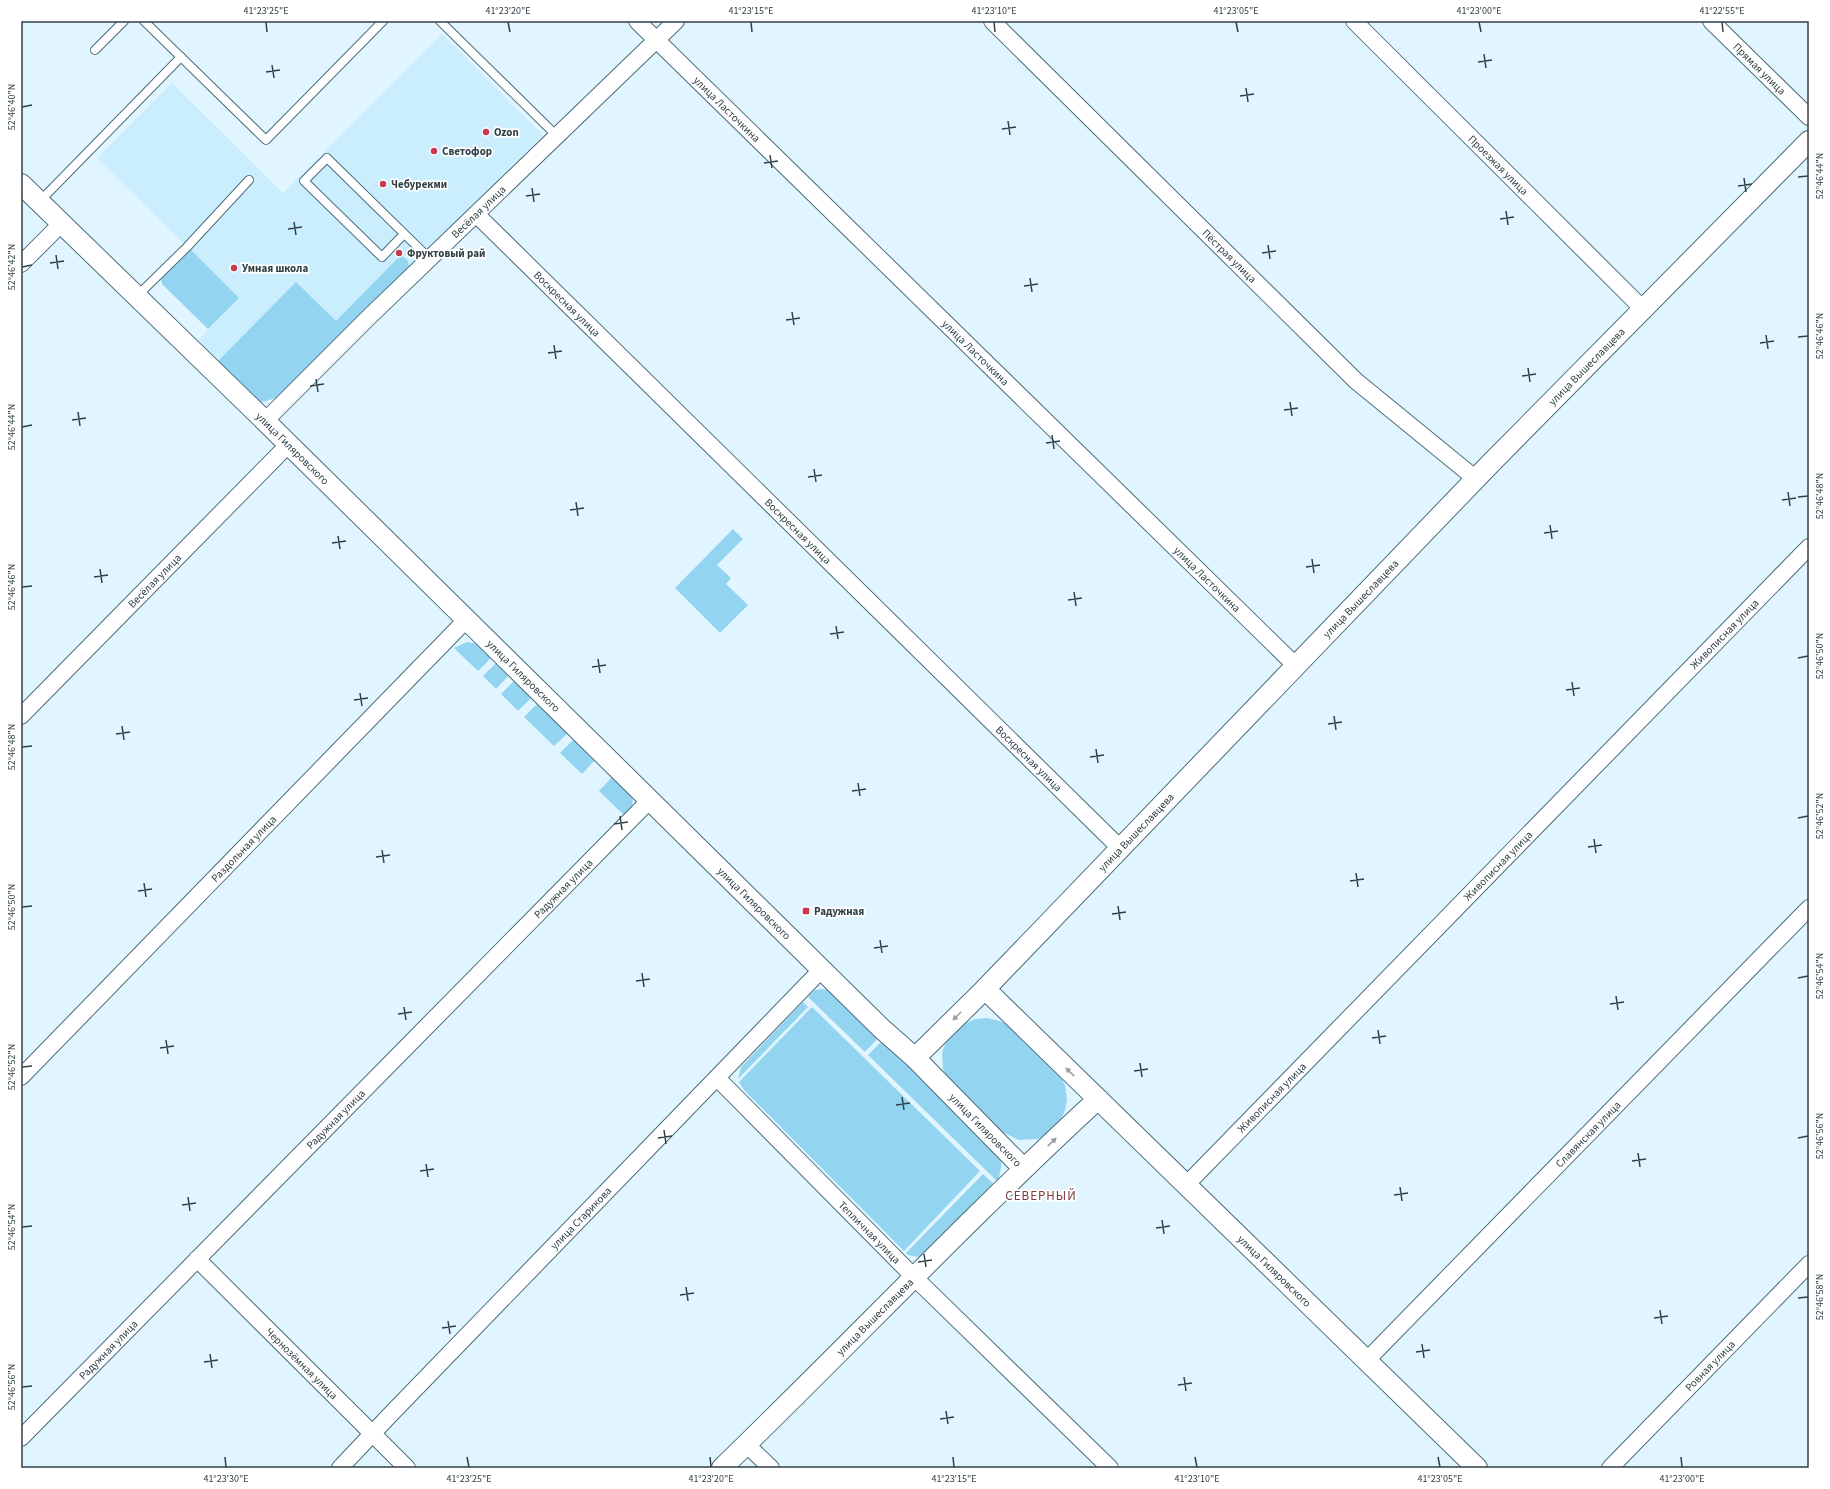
<svg xmlns="http://www.w3.org/2000/svg" width="1830" height="1489" viewBox="0 0 1830 1489" font-family="'Source Sans 3',sans-serif">
<style>
.built{fill:#cbeefe}
.green{fill:#93d5f0}
.lines{fill:none;stroke-linecap:round;stroke-linejoin:round}
.service-casing{stroke:#4d6d7b;stroke-width:10}
.minor-casing{stroke:#4d6d7b;stroke-width:18}
.tertiary-casing{stroke:#4d6d7b;stroke-width:22}
.service{stroke:#fff;stroke-width:8}
.minor{stroke:#fff;stroke-width:16}
.tertiary{stroke:#fff;stroke-width:20}
.oneway{fill:#98a0a2}
.ticks{fill:none;stroke:#314046;stroke-width:1.5}
.poi-dot{fill:#ca3950;stroke:#fff;stroke-width:1.5}
.labels{text-anchor:middle;stroke-width:3.5;stroke-linejoin:round;paint-order:stroke}
.street-label{font-size:11px;fill:#314046;stroke:#fff}
.poi-label{font-size:11px;font-weight:bold;fill:#314046;stroke:#fff;text-anchor:start}
.quarter-label{font-size:13px;letter-spacing:1px;fill:#81383f;stroke:#fff}
.neatline{fill:none;stroke:#314046;stroke-width:1.5}
.ticks-label{font-size:10px;text-anchor:middle;fill:#314046}
</style>
<rect width="100%" height="100%" fill="#e0f5ff"/>
<path class="built" d="M442 34 543 135 276 398 262 402 196 342 239 298 97 158 172 83 283 193Z"/>
<g class="green">
<path d="M190 249 239 298 208 329 162 284 161 279Z"/>
<path d="M401 255 408 261 409 268 276 398 262 402 256 401 217 362 296 282 336 321Z"/>
<path d="M733 529 743 539 717 565 731 578 726 584 748 605 720 633 675 588Z"/>
<path d="M467 642 477 644 493 656 478 671 454 648Z"/>
<path d="M498 661 510 674 496 689 483 676Z"/>
<path d="M516 679 533 696 518 711 501 694Z"/>
<path d="M539 702 569 732 554 746 524 717Z"/>
<path d="M575 738 596 759 582 774 560 753Z"/>
<path d="M614 775C628 789 641 797 626 817L599 791Z"/>
<path d="M823 989 830 990 880 1036 865 1052 808 997 815 990Z"/>
<path d="M803 1002 808 1007 738 1079 741 1067Z"/>
<path d="M812 1007 980 1171 904 1251 744 1090 739 1082Z"/>
<path d="M987 1018 1000 1021 1010 1026 1061 1077 1065 1085 1067 1100 1065 1110 1061 1120 1047 1135 1038 1139 1019 1140 1000 1131 949 1080 943 1069 942 1053 947 1039 962 1025 975 1019Z"/>
<path d="M884 1039 1001 1157V1168L998 1182 868 1055Z"/>
<path d="M983 1174 996 1186 925 1256 918 1257 908 1255 906 1253Z"/>
</g>
<g class="lines">
<defs>
<g id="service">
<path d="M144 21 266 140 383 21"/>
<path d="M440 21 557 136"/>
<path d="M95 50 124 21"/>
<path d="M39 202 181 57"/>
<path d="M404 234 382 257 304 181 327 158 430 259"/>
<path d="M137 296 187 247 249 180"/>
</g>
<g id="minor">
<path id="s1" d="M637 21 1296 666"/>
<path id="s2" d="M992 21 1356 381 1476 479"/>
<path id="s3" d="M1354 21 1643 309"/>
<path id="s4" d="M1711 21 1809 117"/>
<path id="s5" d="M476 214 1120 848"/>
<path d="M21 264 61 224"/>
<path id="s6" d="M265 421 368 318 676 21"/>
<path id="s7" d="M21 716 288 445"/>
<path id="s8" d="M21 1077 466 620"/>
<path id="s9" d="M717 1078 915 1278 1110 1468"/>
<path id="s10" d="M1187 1184 1809 547"/>
<path id="s11" d="M197 1259 407 1468"/>
<path id="s12" d="M1367 1360 1809 908"/>
<path id="s13" d="M21 1438 650 800"/>
<path d="M746 1444 771 1468"/>
<path id="s14" d="M340 1468 389 1416 822 969"/>
<path id="s15" d="M1610 1468 1809 1264"/>
</g>
<g id="tertiary">
<path id="s16" d="M21 184 265 421 881 1028 915 1058 1023 1168"/>
<path id="s17" d="M985 989 1477 1468"/>
<path id="s18" d="M915 1058 985 989 1491 463 1809 141"/>
<path id="s19" d="M722 1468C848 1346 969 1218 1098 1099"/>
</g>
</defs>
<use href="#service" class="service-casing"/>
<use href="#minor" class="minor-casing"/>
<use href="#tertiary" class="tertiary-casing"/>
<use href="#service" class="service"/>
<use href="#minor" class="minor"/>
<use href="#tertiary" class="tertiary"/>
</g>
<defs><path id="oneway-solid" d="M-6-.8H1V-3.2L6.5 0L1 3.2V.8H-6Z"/></defs>
<g class="oneway">
<use href="#oneway-solid" transform="translate(957 1016) rotate(135)"/>
<use href="#oneway-solid" transform="translate(1070 1072) rotate(-136)"/>
<use href="#oneway-solid" transform="translate(1052 1142) rotate(-43)"/>
</g>
<path class="ticks" d="M266 22 267 32M508 22 510 32M751 22 752 32M994 22 995 32M1236 22 1238 32M1479 22 1481 32M1722 22 1723 32M1484 54 1486 68M1478 62 1492 60M272 65 274 78M266 72 280 70M1246 88 1248 102M1240 96 1254 94M22 107 32 105M1008 121 1010 135M1002 129 1016 127M770 155 772 168M764 163 778 161M1798 177 1808 176M1744 178 1746 192M1738 186 1752 184M532 188 534 202M526 196 540 194M1506 211 1508 225M1500 219 1514 217M294 222 296 235M288 229 302 227M1268 245 1270 259M1262 253 1276 251M56 255 58 269M50 263 64 261M22 267 32 265M1030 278 1032 292M1024 286 1038 284M792 312 794 325M786 320 800 318M1766 335 1768 349M1798 337 1808 336M1760 343 1774 341M554 345 556 359M548 353 562 351M1528 368 1530 382M1522 376 1536 374M316 379 318 392M310 386 324 384M1290 402 1292 416M1284 410 1298 408M78 412 80 426M72 420 86 418M22 427 32 425M1052 435 1054 449M1046 443 1060 441M814 469 816 482M808 477 822 475M1788 492 1790 506M1798 497 1808 496M1782 500 1796 498M576 502 578 516M570 510 584 508M1550 525 1552 539M1544 533 1558 531M338 536 340 549M332 543 346 541M1312 559 1314 573M1306 567 1320 565M100 569 102 583M94 577 108 575M22 587 32 586M1074 592 1076 606M1068 600 1082 598M836 626 838 639M830 634 844 632M1798 658 1808 656M598 659 600 673M592 667 606 665M1572 682 1574 696M1566 690 1580 688M360 693 362 706M354 700 368 698M1334 716 1336 730M1328 724 1342 722M122 726 124 740M116 734 130 732M22 747 32 746M1096 749 1098 763M1090 757 1104 755M858 783 860 796M852 791 866 789M620 816 622 830M1798 818 1808 816M614 824 628 822M1594 839 1596 853M1588 847 1602 845M382 850 384 863M376 857 390 855M1356 873 1358 887M1350 881 1364 879M144 883 146 897M138 891 152 889M1118 906 1120 920M22 907 32 906M1112 914 1126 912M880 940 882 953M874 948 888 946M642 973 644 987M1798 978 1808 976M636 981 650 979M1616 996 1618 1010M1610 1004 1624 1002M404 1007 406 1020M398 1014 412 1012M1378 1030 1380 1044M1372 1038 1386 1036M166 1040 168 1054M160 1048 174 1046M1140 1063 1142 1077M22 1067 32 1066M1134 1071 1148 1069M902 1097 904 1110M896 1105 910 1103M664 1130 666 1144M658 1138 672 1136M1798 1138 1808 1136M1638 1153 1640 1167M1632 1161 1646 1159M426 1164 428 1177M420 1171 434 1169M1400 1187 1402 1201M1394 1195 1408 1193M188 1197 190 1211M182 1205 196 1203M1162 1220 1164 1234M22 1227 32 1226M1156 1228 1170 1226M924 1254 926 1267M918 1262 932 1260M686 1287 688 1301M680 1295 694 1293M1798 1298 1808 1297M1660 1310 1662 1324M1654 1318 1668 1316M448 1321 450 1334M442 1328 456 1326M1422 1344 1424 1358M1416 1352 1430 1350M210 1354 212 1368M204 1362 218 1360M1184 1377 1186 1391M1178 1385 1192 1383M22 1387 32 1386M946 1411 948 1424M940 1419 954 1417M225 1457 226 1467M467 1457 469 1467M710 1457 711 1467M953 1457 954 1467M1195 1457 1197 1467M1438 1457 1440 1467M1681 1457 1682 1467"/>
<g class="poi-dot">
<circle cx="486" cy="132" r="4"/>
<circle cx="434" cy="151" r="4"/>
<circle cx="383" cy="184" r="4"/>
<circle cx="399" cy="253" r="4"/>
<circle cx="234" cy="268" r="4"/>
<rect x="802" y="907" width="8" height="8" rx="2"/>
</g>
<g class="labels">
<g class="street-label">
<text dy="4" stroke="none"><textPath href="#s4" startOffset="68">Прямая улица</textPath></text>
<text dy="4" stroke="none"><textPath href="#s1" startOffset="126">улица Ласточкина</textPath></text>
<text dy="4" stroke="none"><textPath href="#s3" startOffset="204">Проезжая улица</textPath></text>
<text dy="4" stroke="none"><textPath href="#s6" startOffset="299">Весёлая улица</textPath></text>
<text dy="4" stroke="none"><textPath href="#s2" startOffset="334">Пёстрая улица</textPath></text>
<text dy="4" stroke="none"><textPath href="#s5" startOffset="128">Воскресная улица</textPath></text>
<text dy="4" stroke="none"><textPath href="#s1" startOffset="474">улица Ласточкина</textPath></text>
<text dy="4" stroke="none"><textPath href="#s18" startOffset="964">улица Вышеславцева</textPath></text>
<text dy="4" stroke="none"><textPath href="#s16" startOffset="379">улица Гиляровского</textPath></text>
<text dy="4" stroke="none"><textPath href="#s5" startOffset="452">Воскресная улица</textPath></text>
<text dy="4" stroke="none"><textPath href="#s7" startOffset="190">Весёлая улица</textPath></text>
<text dy="4" stroke="none"><textPath href="#s1" startOffset="798">улица Ласточкина</textPath></text>
<text dy="4" stroke="none"><textPath href="#s18" startOffset="640">улица Вышеславцева</textPath></text>
<text dy="4" stroke="none"><textPath href="#s10" startOffset="769">Живописная улица</textPath></text>
<text dy="4" stroke="none"><textPath href="#s16" startOffset="703">улица Гиляровского</textPath></text>
<text dy="4" stroke="none"><textPath href="#s5" startOffset="776">Воскресная улица</textPath></text>
<text dy="4" stroke="none"><textPath href="#s18" startOffset="316">улица Вышеславцева</textPath></text>
<text dy="4" stroke="none"><textPath href="#s8" startOffset="319">Раздольная улица</textPath></text>
<text dy="4" stroke="none"><textPath href="#s10" startOffset="445">Живописная улица</textPath></text>
<text dy="4" stroke="none"><textPath href="#s13" startOffset="772">Радужная улица</textPath></text>
<text dy="4" stroke="none"><textPath href="#s16" startOffset="1027">улица Гиляровского</textPath></text>
<text dy="4" stroke="none"><textPath href="#s10" startOffset="121">Живописная улица</textPath></text>
<text dy="4" stroke="none"><textPath href="#s13" startOffset="448">Радужная улица</textPath></text>
<text dy="4" stroke="none"><textPath href="#s16" startOffset="1351">улица Гиляровского</textPath></text>
<text dy="4" stroke="none"><textPath href="#s12" startOffset="316">Славянская улица</textPath></text>
<text dy="4" stroke="none"><textPath href="#s14" startOffset="347">улица Старикова</textPath></text>
<text dy="4" stroke="none"><textPath href="#s9" startOffset="217">Тепличная улица</textPath></text>
<text dy="4" stroke="none"><textPath href="#s17" startOffset="404">улица Гиляровского</textPath></text>
<text dy="4" stroke="none"><textPath href="#s19" startOffset="215">улица Вышеславцева</textPath></text>
<text dy="4" stroke="none"><textPath href="#s13" startOffset="124">Радужная улица</textPath></text>
<text dy="4" stroke="none"><textPath href="#s11" startOffset="148">Чернозёмная улица</textPath></text>
<text dy="4" stroke="none"><textPath href="#s15" startOffset="143">Ровная улица</textPath></text>
</g>
<g class="poi-label">
<text x="494" y="136">Ozon</text>
<text x="442" y="155">Светофор</text>
<text x="391" y="188">Чебурекми</text>
<text x="407" y="257">Фруктовый рай</text>
<text x="242" y="272">Умная школа</text>
<text x="814" y="915">Радужная</text>
</g>
<g class="quarter-label">
<text x="1041" y="1200">СЕВЕРНЫЙ</text>
</g>
</g>
<rect width="1830" height="1489" fill="none" stroke="#ffffff" stroke-width="44"/>
<rect x="22" y="22" width="1786" height="1445" class="neatline"/>
<g class="ticks-label">
<text x="266" y="14">41°23'25"E</text>
<text x="508" y="14">41°23'20"E</text>
<text x="751" y="14">41°23'15"E</text>
<text x="994" y="14">41°23'10"E</text>
<text x="1236" y="14">41°23'05"E</text>
<text x="1479" y="14">41°23'00"E</text>
<text x="1722" y="14">41°22'55"E</text>
<text transform="translate(11 107) rotate(-90)" y="4">52°46'40"N</text>
<text transform="translate(1819 176) rotate(-90)" y="4">52°46'44"N</text>
<text transform="translate(11 267) rotate(-90)" y="4">52°46'42"N</text>
<text transform="translate(1819 336) rotate(-90)" y="4">52°46'46"N</text>
<text transform="translate(11 427) rotate(-90)" y="4">52°46'44"N</text>
<text transform="translate(1819 496) rotate(-90)" y="4">52°46'48"N</text>
<text transform="translate(11 587) rotate(-90)" y="4">52°46'46"N</text>
<text transform="translate(1819 656) rotate(-90)" y="4">52°46'50"N</text>
<text transform="translate(11 747) rotate(-90)" y="4">52°46'48"N</text>
<text transform="translate(1819 816) rotate(-90)" y="4">52°46'52"N</text>
<text transform="translate(11 907) rotate(-90)" y="4">52°46'50"N</text>
<text transform="translate(1819 976) rotate(-90)" y="4">52°46'54"N</text>
<text transform="translate(11 1067) rotate(-90)" y="4">52°46'52"N</text>
<text transform="translate(1819 1136) rotate(-90)" y="4">52°46'56"N</text>
<text transform="translate(11 1227) rotate(-90)" y="4">52°46'54"N</text>
<text transform="translate(1819 1297) rotate(-90)" y="4">52°46'58"N</text>
<text transform="translate(11 1387) rotate(-90)" y="4">52°46'56"N</text>
<text x="226" y="1482">41°23'30"E</text>
<text x="469" y="1482">41°23'25"E</text>
<text x="711" y="1482">41°23'20"E</text>
<text x="954" y="1482">41°23'15"E</text>
<text x="1197" y="1482">41°23'10"E</text>
<text x="1440" y="1482">41°23'05"E</text>
<text x="1682" y="1482">41°23'00"E</text>
</g>
</svg>
